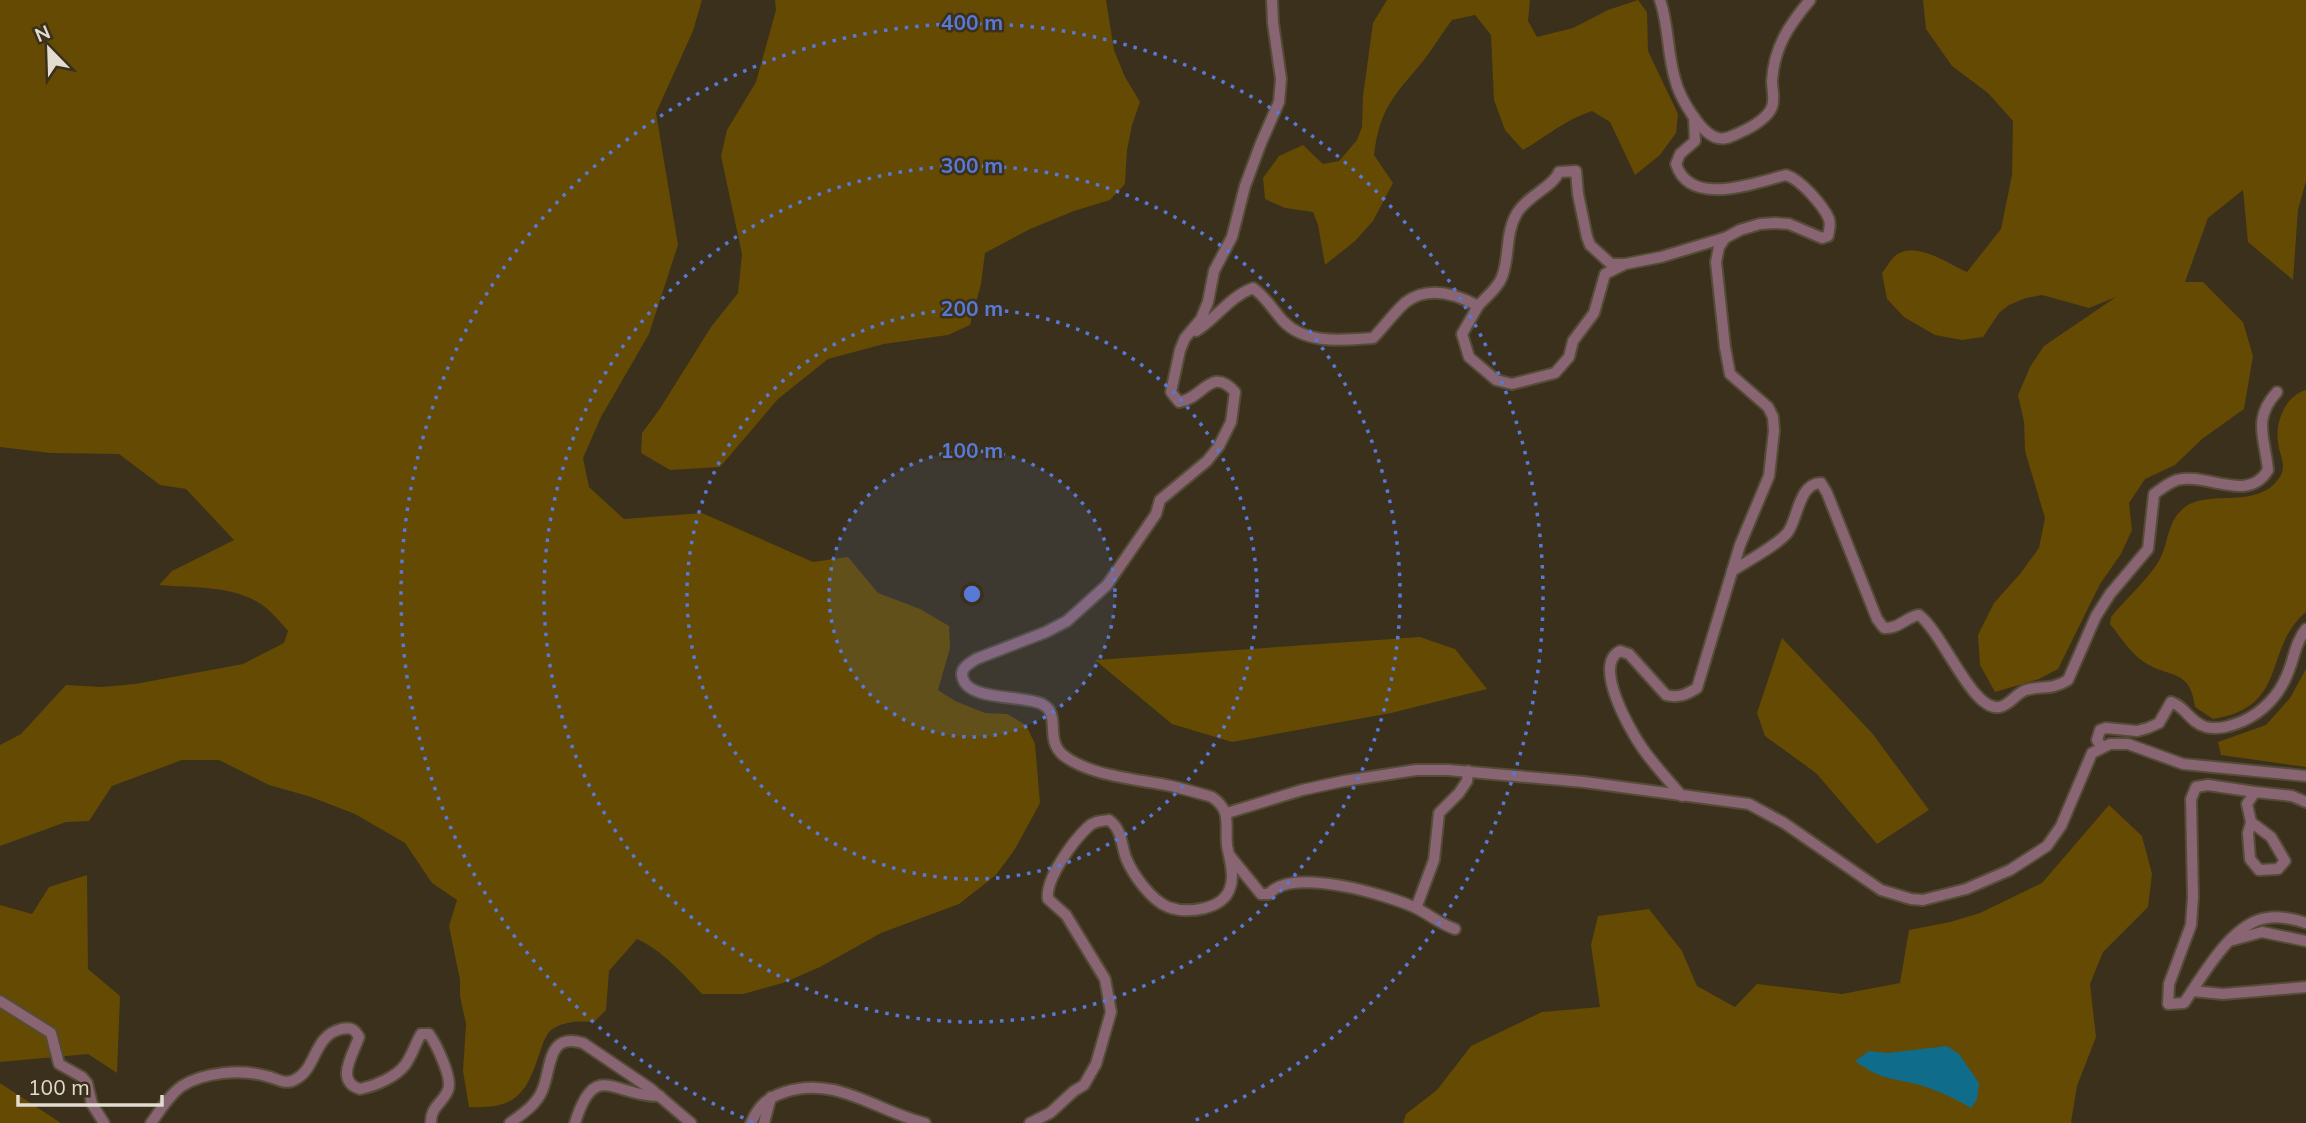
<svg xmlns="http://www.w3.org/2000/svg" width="2306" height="1123" viewBox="0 0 2306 1123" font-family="Mulish,sans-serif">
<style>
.green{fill:#644a02}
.water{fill:#106c8b}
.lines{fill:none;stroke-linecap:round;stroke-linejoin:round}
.minor-casing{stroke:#554c38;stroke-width:14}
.minor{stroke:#896473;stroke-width:10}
.ring{fill:none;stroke:#5879d6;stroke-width:3.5;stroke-dasharray:3.5 7}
.centre{fill:#5879d6;stroke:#3a301b;stroke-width:3.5}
.ring-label{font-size:21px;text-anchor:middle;font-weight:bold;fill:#5879d6;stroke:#3a301b;stroke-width:5;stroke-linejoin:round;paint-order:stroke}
</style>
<rect width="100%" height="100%" fill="#3a301b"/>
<g class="green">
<path d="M0 0H702L693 31 656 113 678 245 649 334 601 417 583 458 589 487 624 519 702 513 813 562 848 557 878 593 920 609 949 626 950 648 938 690 955 701 985 713 1007 714 1026 725 1035 744 1040 803 1015 849 996 875 959 904 881 933 820 967 783 983 743 994H702C682 973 663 951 637 939L609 971 606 1010 594 1022C581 1021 568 1021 556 1027 547 1031 544 1040 541 1049 527 1092 518 1110 469 1107L463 1071 466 1024 460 996V980L449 926 457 900 432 883 405 843 355 814 311 797 269 785 219 760H182L112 786 89 821 66 822 0 846V745L21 734 66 685 102 687 135 684 243 664 284 643 288 631C280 622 271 611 261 604 232 585 191 588 159 585L172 571 234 540 186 489 160 485 119 454 50 453 0 447Z"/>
<path d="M775 0H1106L1114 50 1125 77 1140 102 1132 125 1127 150 1125 184 1110 200 1074 211 1030 229 985 253 981 284 970 325 948 335 884 344 828 359 778 399 720 467 670 470 641 453 642 433 659 410 711 327 738 293 742 254 721 156 727 130 756 82 776 10Z"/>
<path d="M1387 0H1530L1528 21 1537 37 1573 28 1608 10 1638 0 1647 12 1648 51 1678 114 1676 133 1660 155 1635 175 1610 122 1592 111C1566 119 1546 137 1523 150L1505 130 1494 100 1491 35 1475 15 1452 20C1442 33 1434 47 1424 60 1395 95 1380 107 1374 155L1393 183 1373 221 1355 241 1325 265 1318 225 1313 212 1285 208 1265 199 1263 178 1279 156 1303 145 1323 164 1339 161 1357 140 1362 127 1363 96 1373 23Z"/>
<path d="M1923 0H2306V181L2298 210 2293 280 2248 242 2243 190 2208 218 2185 282H2203L2243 322 2253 356 2244 409 2202 439 2175 465 2145 479 2129 503 2132 530 2121 554 2100 584 2058 669 2039 679 1995 692 1980 665 1978 635 1994 603 2020 574 2039 548 2045 518 2025 451 2024 422 2018 395 2030 367 2044 346 2116 297 2089 308 2042 295 2026 298 2009 305 1999 313 1983 337 1962 340 1935 335 1904 317 1887 299 1882 273C1886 268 1891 259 1896 255 1916 240 1948 264 1967 272L2001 229 2012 175 2013 121 1988 93 1952 66 1926 29Z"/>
<path d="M2306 390V612C2262 649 2290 707 2213 719L2195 707C2190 667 2169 679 2144 662 2131 654 2120 636 2110 624L2111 617C2126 599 2144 583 2157 564 2170 545 2165 522 2185 507 2208 489 2258 510 2279 478 2288 466 2279 455 2278 442 2275 422 2285 396 2306 390Z"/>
<path d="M1420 637 1455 649 1487 689 1391 713 1232 742 1172 724 1095 660Z"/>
<path d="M1782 638 1872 733 1929 810 1877 844 1816 773 1765 736 1757 713Z"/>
<path d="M2306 669V767L2221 755 2218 742 2266 725 2290 698Z"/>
<path d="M2109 805 2142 836 2152 874 2148 907 2103 952 2090 984 2096 1037 2077 1086 2071 1122 2073 1123H1403L1406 1114 1437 1090 1471 1046 1542 1012 1600 1007 1591 945 1598 916 1649 909 1682 951 1697 986 1735 1007 1757 984 1842 994 1900 983 1909 930 1950 922 1980 913 2042 883Z"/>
<path d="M87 875 88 969 120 996 117 1073 88 1054 0 1062V905L32 914 49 887Z"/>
<path d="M0 1083 61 1123H0Z"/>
</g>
<path class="water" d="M1947 1046 1959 1054 1979 1083 1977 1099 1971 1108C1954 1098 1935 1089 1916 1084 1887 1077 1880 1079 1855 1061L1869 1051 1888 1053Z"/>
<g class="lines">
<defs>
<g id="minor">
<path d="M1660 0C1669 26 1667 53 1675 79 1679 96 1700 134 1718 138 1725 140 1732 136 1739 133 1750 128 1767 119 1772 107 1775 98 1772 90 1772 81 1774 47 1789 25 1810 0"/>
<path d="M1478 306C1486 297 1498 288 1502 277 1510 256 1505 233 1517 213 1528 195 1553 187 1559 172L1576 171 1578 194 1587 237 1590 245 1611 264H1622"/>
<path d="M1196 331C1217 318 1229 297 1253 288 1266 297 1272 309 1283 321 1306 345 1343 340 1373 338 1383 328 1397 309 1406 302 1429 285 1456 294 1478 306L1462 334 1469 357 1496 380 1512 384 1555 373 1569 357 1573 341 1594 313 1605 274 1625 264 1661 257 1724 238"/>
<path d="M1732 571C1746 562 1779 544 1788 532 1798 518 1799 483 1821 483L1827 493 1877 619 1884 628C1899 629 1906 617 1919 615 1943 633 1972 711 1999 707 2009 706 2016 693 2026 690 2043 685 2050 691 2068 680L2096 616 2110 594 2148 549 2154 494C2161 489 2168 483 2177 480 2207 472 2248 504 2268 470 2265 438 2252 419 2277 392"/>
<path d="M2102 747 2097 740 2100 730 2106 728 2137 731 2148 728 2159 723 2171 702C2185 706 2190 723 2206 727 2219 730 2231 726 2243 721 2263 712 2279 695 2287 675 2294 660 2295 642 2306 629"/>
<path d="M2255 792 2208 785 2196 787 2191 799 2193 897 2191 925 2169 984 2168 1004 2184 1003C2202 977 2232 922 2267 918 2279 916 2295 919 2306 923"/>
<path d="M1682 796C1669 781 1655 766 1643 749 1631 732 1592 665 1620 651L1629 654 1666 695C1678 698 1686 695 1697 688L1740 545 1769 476 1774 431 1773 417 1768 407 1730 374 1725 347 1716 262 1719 247 1725 238 1740 230 1760 224 1776 223 1789 224 1822 238 1828 236C1829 230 1831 225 1829 219 1823 205 1800 179 1786 175 1754 183 1690 208 1676 164L1680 154 1695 141 1694 117"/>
<path d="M1227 813 1302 790 1344 781 1416 770H1448L1584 782 1749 804 1784 823 1881 890 1911 899 1923 900 1966 889 2010 870 2047 846 2061 826 2092 753 2110 744H2128L2183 764 2306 776"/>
<path d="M2251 822 2271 837 2285 861 2278 869 2259 870 2250 859 2248 833 2251 822 2247 804 2255 792 2292 796 2306 802"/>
<path d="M1230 856 1261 894H1269C1291 866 1388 895 1416 908 1430 915 1440 924 1455 929"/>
<path d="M1416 908 1434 860 1439 813 1459 793 1467 781 1468 771"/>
<path d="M2233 940 2262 932 2306 941"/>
<path d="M2192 991 2223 994 2306 987"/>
<path d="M0 1001 51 1033 59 1064 82 1077 87 1083 92 1104 104 1123"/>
<path d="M151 1123C160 1111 169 1095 182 1086 204 1072 241 1069 266 1076 277 1078 285 1086 296 1079 317 1068 313 1036 341 1029 350 1027 354 1028 359 1037 354 1053 334 1081 360 1089 375 1086 396 1077 405 1065 412 1056 415 1044 421 1034H429C436 1044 453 1078 448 1090 443 1103 430 1107 431 1123"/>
<path d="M510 1123C522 1114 536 1105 542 1091 552 1069 546 1032 583 1043L651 1089 691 1123"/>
<path d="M575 1123C595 1058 614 1097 660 1096"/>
<path d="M751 1123C759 1105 767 1098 785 1092 836 1075 878 1112 925 1123"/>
<path d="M764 1123 771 1097"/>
<path d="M1030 1123 1050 1113 1074 1091 1084 1085 1096 1064 1111 1012 1105 979 1066 915 1048 899C1045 879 1073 841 1088 827 1094 821 1101 821 1109 820 1122 829 1121 844 1126 858 1133 875 1151 900 1168 907 1187 914 1223 910 1230 888 1235 875 1229 858 1227 845 1225 823 1232 811 1212 797 1198 793 1185 789 1171 786 1138 779 1089 776 1063 755 1044 739 1062 714 1042 704 1025 695 970 701 963 679 959 669 968 664 976 659L1046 632 1067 621 1107 585 1156 514 1160 500 1207 461 1219 446 1231 422 1235 392C1211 365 1203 399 1179 402L1171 392 1180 350 1185 338 1201 319 1208 302 1214 271 1232 237 1245 186 1261 143 1279 102 1281 79 1273 23 1272 0"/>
</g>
</defs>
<use href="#minor" class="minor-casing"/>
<use href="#minor" class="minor"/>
</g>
<circle cx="972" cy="594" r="143" fill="#5879d6" fill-opacity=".12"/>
<g class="ring">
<circle cx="972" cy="594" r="143"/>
<circle cx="972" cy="594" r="285"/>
<circle cx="972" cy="594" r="428"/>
<path d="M753 1122A571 571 0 1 1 1191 1122"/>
</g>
<circle cx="972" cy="594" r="10" class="centre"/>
<g class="ring-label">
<text x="972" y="30">400 m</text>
<text x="972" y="173">300 m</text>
<text x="972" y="316">200 m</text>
<text x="972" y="458">100 m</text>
</g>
<g transform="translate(49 49) rotate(337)" stroke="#3a301b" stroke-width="5" paint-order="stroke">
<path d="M0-5L12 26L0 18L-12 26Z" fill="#e3dcd0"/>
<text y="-10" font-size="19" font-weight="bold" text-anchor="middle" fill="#e3dcd0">N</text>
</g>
<path d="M18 1095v10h144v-10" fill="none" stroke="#e3dcd0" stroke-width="3.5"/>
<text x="28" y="1095" font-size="21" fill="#e3dcd0" stroke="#3a301b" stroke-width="5" paint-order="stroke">100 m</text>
</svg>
